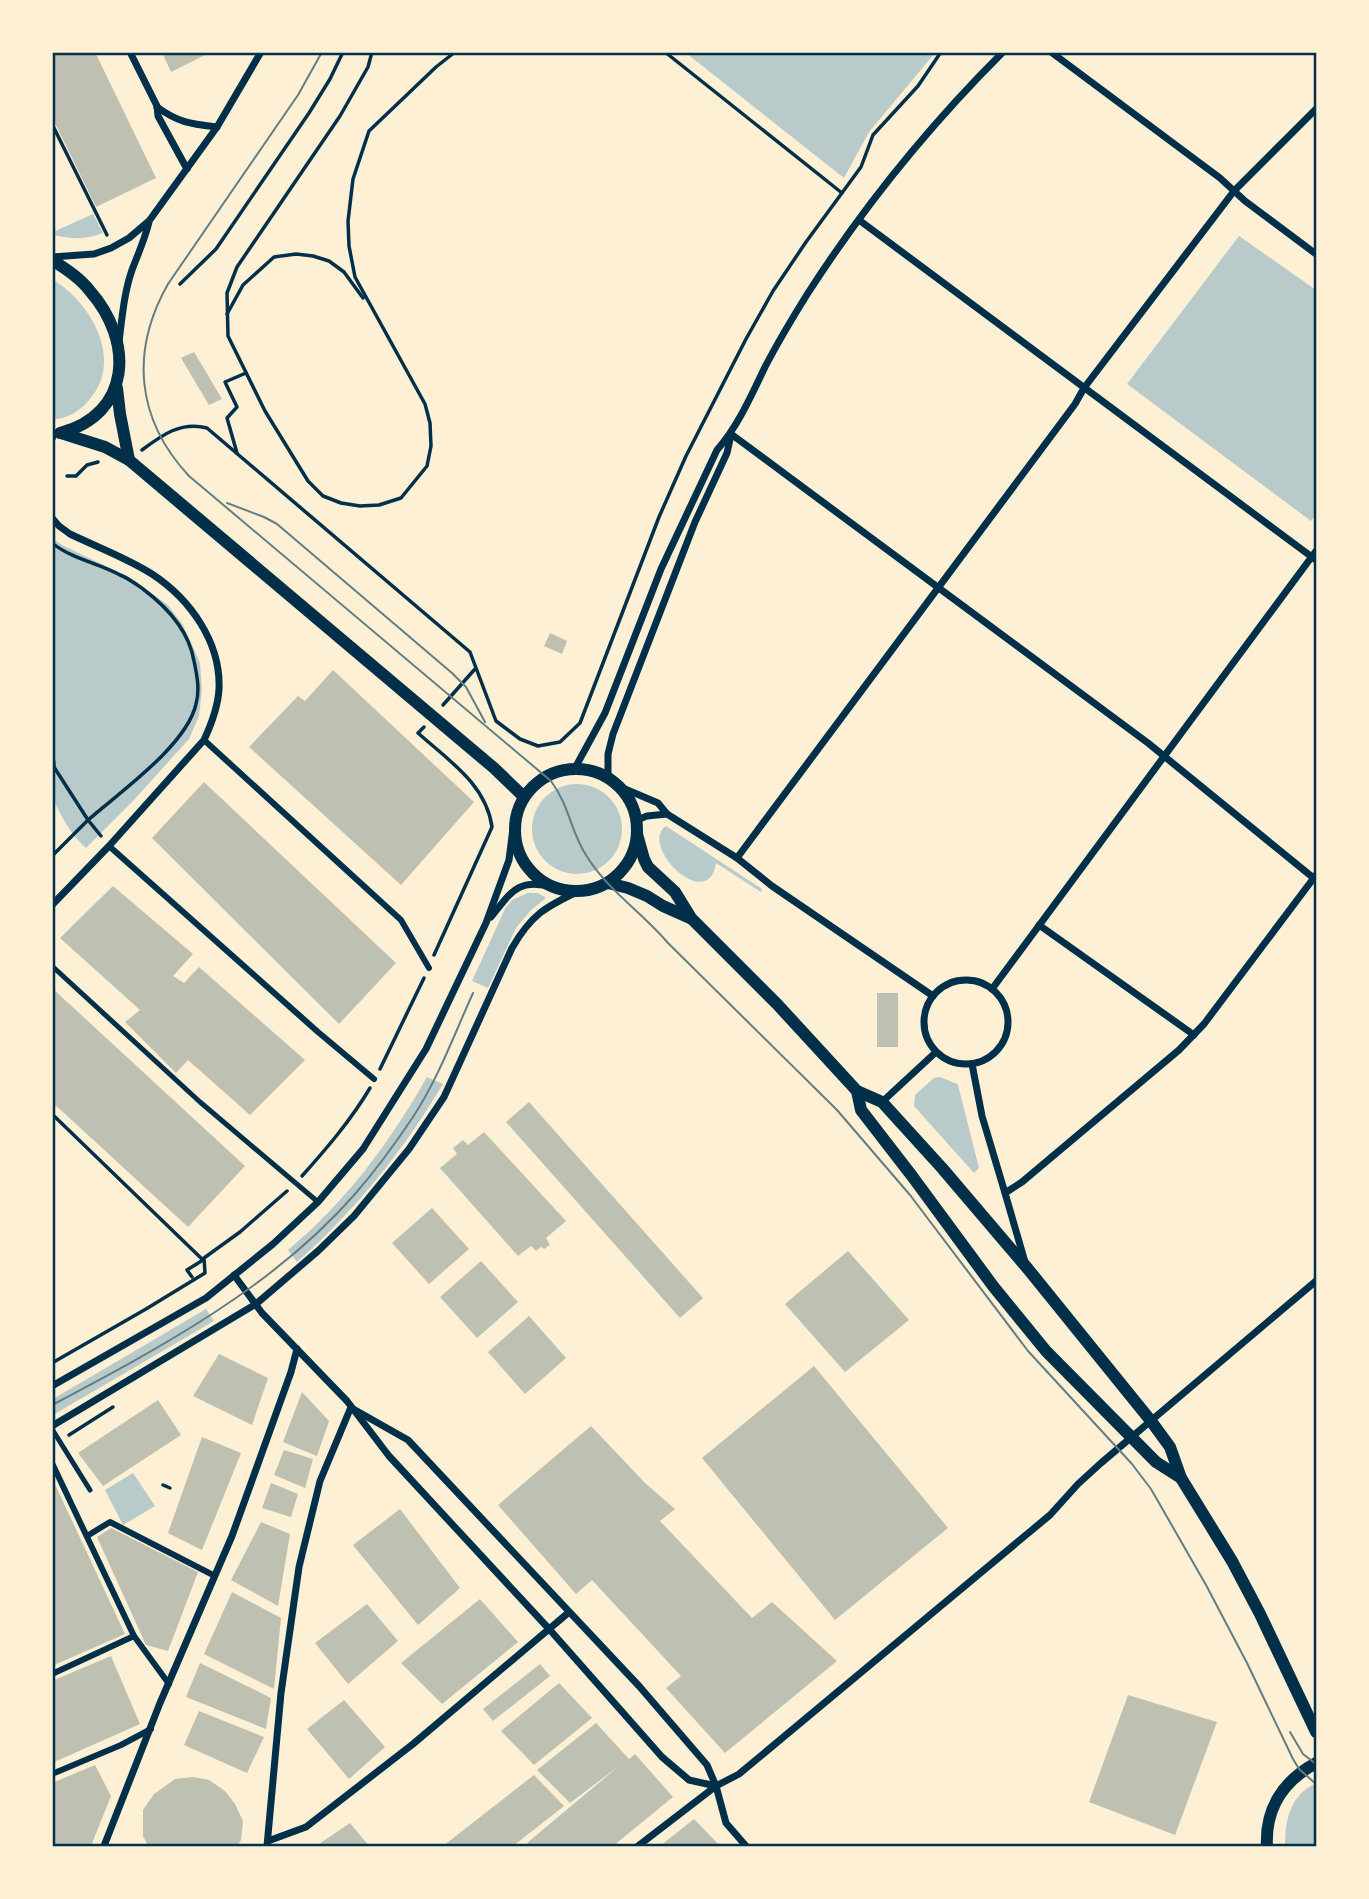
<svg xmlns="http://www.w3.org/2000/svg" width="1369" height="1899" viewBox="0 0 1369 1899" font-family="Commissioner,sans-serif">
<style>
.green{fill:#b9caca}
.building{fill:#bec0b2}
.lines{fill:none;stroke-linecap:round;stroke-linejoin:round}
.path{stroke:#003049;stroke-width:3.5}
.service{stroke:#003049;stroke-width:5}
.pedestrian{stroke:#003049;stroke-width:6}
.minor{stroke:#003049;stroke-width:7}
.tertiary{stroke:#003049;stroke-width:12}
.tram{stroke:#657d81;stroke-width:2}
.neatline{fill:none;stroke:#003049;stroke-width:2.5}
</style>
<rect width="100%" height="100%" fill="#fdf0d5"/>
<g class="green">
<path d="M686 53H935L869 132 844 178Z"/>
<path d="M93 214 103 233C85 240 71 239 53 235V232Z"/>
<path d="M1239 236 1316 290V514L1311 521 1127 384Z"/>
<path d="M52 279C91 302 124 360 90 399 80 411 68 419 53 419Z"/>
<path d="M52 538 62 545 129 577 168 605 183 625 200 663 202 690 199 716 189 739 133 801 86 848C70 834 62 817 53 799Z"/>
<circle cx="577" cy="829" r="45"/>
<path d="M666 826 762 889 761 892 716 863C708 915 638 845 666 826Z"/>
<path d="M528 893H538L546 898 531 910 516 928 488 988 472 981 505 909 512 900Z"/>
<path d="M427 1077 443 1084C403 1151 355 1211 297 1262L288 1250C346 1202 390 1142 427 1077Z"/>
<path d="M940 1077 957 1084 958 1085 979 1168 974 1173 914 1106 915 1095 934 1078Z"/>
<path d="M206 1309 214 1321 53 1415V1399Z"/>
<path d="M133 1473 155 1506 123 1525 105 1490Z"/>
<path d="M1316 1783V1846H1285C1285 1819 1290 1796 1316 1783Z"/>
</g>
<g class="building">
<path d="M52 52H95L156 178 96 207 52 117Z"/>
<path d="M162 52H211L171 72Z"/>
<path d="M194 352 222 399 209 405 181 358Z"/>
<path d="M550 633 567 641 562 654 544 646Z"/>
<path d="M333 670 474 802 401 885 249 747 298 696 305 701Z"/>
<path d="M204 782 396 963 339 1024 152 838Z"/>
<path d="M113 886 193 954 173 976 184 983 199 967 305 1060 250 1115 188 1060 176 1073 125 1022 140 1010 60 938Z"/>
<path d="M52 988 245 1166 188 1227 52 1102Z"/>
<rect x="877" y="993" width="21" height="54"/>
<path d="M529 1102 703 1298 680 1318 506 1122Z"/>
<path d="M484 1132 566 1221 546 1238 550 1245 544 1249 541 1247 536 1251 531 1246 518 1256 440 1168 457 1154 453 1148 463 1140 468 1145Z"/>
<path d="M432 1208 469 1249 429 1284 392 1243Z"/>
<path d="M848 1251 909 1320 845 1372 785 1304Z"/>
<path d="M481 1261 518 1302 477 1338 440 1297Z"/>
<path d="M529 1316 566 1358 525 1394 488 1352Z"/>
<path d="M219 1354 268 1378 252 1425 193 1396Z"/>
<path d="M814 1366 948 1528 835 1620 702 1458Z"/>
<path d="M302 1392 329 1421 317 1456 283 1442Z"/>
<path d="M158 1400 181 1435 103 1486 78 1453Z"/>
<path d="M591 1426 645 1483 675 1509 660 1521 752 1618 772 1602 837 1661 725 1753 666 1688 681 1676 592 1580 576 1594 498 1505Z"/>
<path d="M202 1437 241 1453 202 1550 168 1533Z"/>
<path d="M284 1450 313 1459 305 1488 274 1475Z"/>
<path d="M52 1478 125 1634 52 1666Z"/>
<path d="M271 1483 298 1494 291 1517 262 1508Z"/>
<path d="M400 1509 460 1588 418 1625 353 1545Z"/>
<path d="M261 1522 290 1534 278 1606 231 1580Z"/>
<path d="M111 1528 198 1572 168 1651 146 1645 97 1537Z"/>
<path d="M232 1592 281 1618 274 1689 204 1654Z"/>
<path d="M480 1599 518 1642 442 1704 401 1663Z"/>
<path d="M367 1604 398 1641 348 1684 315 1643Z"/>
<path d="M111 1656 140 1724 52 1763V1681Z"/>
<path d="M200 1663 271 1698 266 1729 186 1697Z"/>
<path d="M540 1664 550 1676 493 1721 483 1709Z"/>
<path d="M559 1683 592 1718 534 1765 501 1731Z"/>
<path d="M1128 1695 1217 1722 1175 1835 1089 1802Z"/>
<path d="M344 1700 385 1747 349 1779 307 1729Z"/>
<path d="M199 1711 264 1737 247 1773 184 1745Z"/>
<path d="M596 1723 629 1759 635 1754 673 1797 613 1846H530L527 1843 619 1766 570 1803 537 1770Z"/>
<path d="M95 1765 111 1796 91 1846H52V1783Z"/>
<path d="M534 1775 564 1806 513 1846H443Z"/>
<path d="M194 1777 209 1780 225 1791 235 1804 243 1821 241 1840 237 1846H148L143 1836V1810L154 1794 175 1779Z"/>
<path d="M694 1819 720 1846H660Z"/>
<path d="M350 1823 369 1846H321L319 1844Z"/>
</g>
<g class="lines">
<g class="path">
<path d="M372 52 368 67 340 116 237 267 227 293 228 336 265 411 308 481 323 496 341 503 360 506 379 505 401 498 427 466 431 446 430 423 425 404 355 277 349 246 348 221 353 179 369 131 436 67 455 52"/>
<path d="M665 52 842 193"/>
<path d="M52 124 107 235"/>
<path d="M180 284 216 249 309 113 330 79 343 52"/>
<path d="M227 314 243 285 274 257 296 254 313 256 329 261 344 272 363 298"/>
<path d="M142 450C162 435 181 421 207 428L470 652 496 721 520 739 538 746 560 742 580 723 659 517 686 456 746 339 773 291 806 242 861 167 873 135 918 86 941 52"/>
<path d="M237 453 227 418 237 407 225 382 246 373"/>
<path d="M67 476H76L87 465 98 462"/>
<path d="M52 543C72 559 98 563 120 575 128 578 136 584 143 589 167 607 189 631 194 661 197 675 200 690 196 704 187 745 120 792 88 820L101 836"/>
<path d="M443 705 475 669"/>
<path d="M424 727 418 733C448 760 486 784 492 827L434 955"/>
<path d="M52 747 54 765"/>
<path d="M52 764 88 820 52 856"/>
<path d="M380 1069 424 978"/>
<path d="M52 1114 203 1260 187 1270 192 1277"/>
<path d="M302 1176C327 1148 351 1120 370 1088"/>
<path d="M52 1363 146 1309 205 1273 204 1258 240 1232 287 1191"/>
<path d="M69 1435 113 1407"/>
<path d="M163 1485 170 1488"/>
</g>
<g class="service">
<path d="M52 966 200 1102 318 1202"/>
<path d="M52 1429 90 1490"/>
</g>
<g class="pedestrian">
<path d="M204 740 401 920 429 968"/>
<path d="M109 846 318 1032 374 1079"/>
<path d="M52 1463 134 1636 169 1684"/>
<path d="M87 1536 110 1522 215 1576"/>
<path d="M52 1674 134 1636"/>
<path d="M52 1774 121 1745 151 1729"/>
</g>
<g class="minor">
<path d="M130 52 157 106 158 116 187 169"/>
<path d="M1051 52 1220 178 1245 201 1316 254"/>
<path d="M157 107C179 123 191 124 217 127"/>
<path d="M859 220 1316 560"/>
<path d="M52 257 94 254 111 248 129 238 149 221 217 127 261 52"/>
<path d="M119 342C122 318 124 293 132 270 138 254 145 239 149 222"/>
<path d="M731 434 1148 743 1316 880"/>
<path d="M52 439 54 433"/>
<path d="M52 518 59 526 70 534C97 547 127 558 152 574 190 599 221 642 219 689 218 707 211 725 204 740L109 846 52 905"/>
<path d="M575 768 605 713 661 569 717 450C738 426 751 396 765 367 778 342 793 317 808 293 864 206 930 125 1003 52"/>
<path d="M608 778V754L613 734 695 522 727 453 731 435"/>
<path d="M618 786 658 803 667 814 737 858 772 886 933 996"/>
<path d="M637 820 647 816 667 814"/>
<path d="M737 858 1075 404 1084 388 1234 191 1316 109"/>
<path d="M491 917C510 894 517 877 552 887"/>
<path d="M1039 925 1194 1035"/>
<circle cx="966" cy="1022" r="42"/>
<path d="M992 989 1316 551"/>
<path d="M972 1064 982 1116 1005 1193"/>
<path d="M882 1102 936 1052"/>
<path d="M1025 1262 1005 1193 1022 1182 1179 1050 1204 1024 1316 875"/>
<path d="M234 1275 262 1313 347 1401 389 1456 550 1630 662 1757 689 1780 716 1786"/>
<path d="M52 1386 206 1298 273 1244 318 1202 363 1149 426 1049 486 923 509 860 513 828"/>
<path d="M355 1410 408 1440 639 1686 707 1765 716 1786 726 1823 746 1846"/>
<path d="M52 1426 256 1304 318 1251 354 1216 409 1149 444 1097 512 948C531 915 545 907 579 891"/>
<path d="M268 1841 306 1827 413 1744 568 1613"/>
<path d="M104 1846 160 1703 232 1536 291 1372 297 1349"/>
<path d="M267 1846 281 1693 299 1567 320 1481 351 1407"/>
<path d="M638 1846 716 1786 739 1774 1050 1515 1078 1484 1101 1463 1316 1281"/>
</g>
<g class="tertiary">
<path d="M52 260C66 269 80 278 90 291 134 341 132 414 60 433"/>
<path d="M117 388 120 414 129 460"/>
<path d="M61 433 105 447 129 460 494 768 523 796"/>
<circle cx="576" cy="830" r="61"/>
<path d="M637 834 644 859 648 867 675 892 691 918 777 1004 857 1091 882 1102 942 1168 1028 1269 1151 1421 1170 1447 1181 1478 1232 1561 1260 1614 1316 1732"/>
<path d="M608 883 628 888 647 896 663 906 690 918"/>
<path d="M857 1091 861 1110 912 1176 993 1286 1046 1351 1156 1462 1181 1478"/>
<path d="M1267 1846C1265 1809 1283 1781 1316 1763"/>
</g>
<g class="tram">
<path d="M322 52 298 95 168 284C130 351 136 419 189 476L551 781C569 805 571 832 586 855 607 890 642 912 668 943L837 1110 910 1195 1028 1351 1132 1464 1151 1489 1206 1585 1247 1663 1293 1759 1299 1769 1316 1784"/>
<path d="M227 503 264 517 277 524 452 673 466 687 485 722"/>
<path d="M52 1405C160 1348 274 1287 355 1194 376 1170 395 1144 413 1117 438 1079 454 1035 473 993"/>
<path d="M1290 1732 1303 1754 1316 1764"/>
</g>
</g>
<rect width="1369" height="1899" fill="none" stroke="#fdf0d5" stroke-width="108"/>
<rect x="54" y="54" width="1261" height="1791" class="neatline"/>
</svg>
